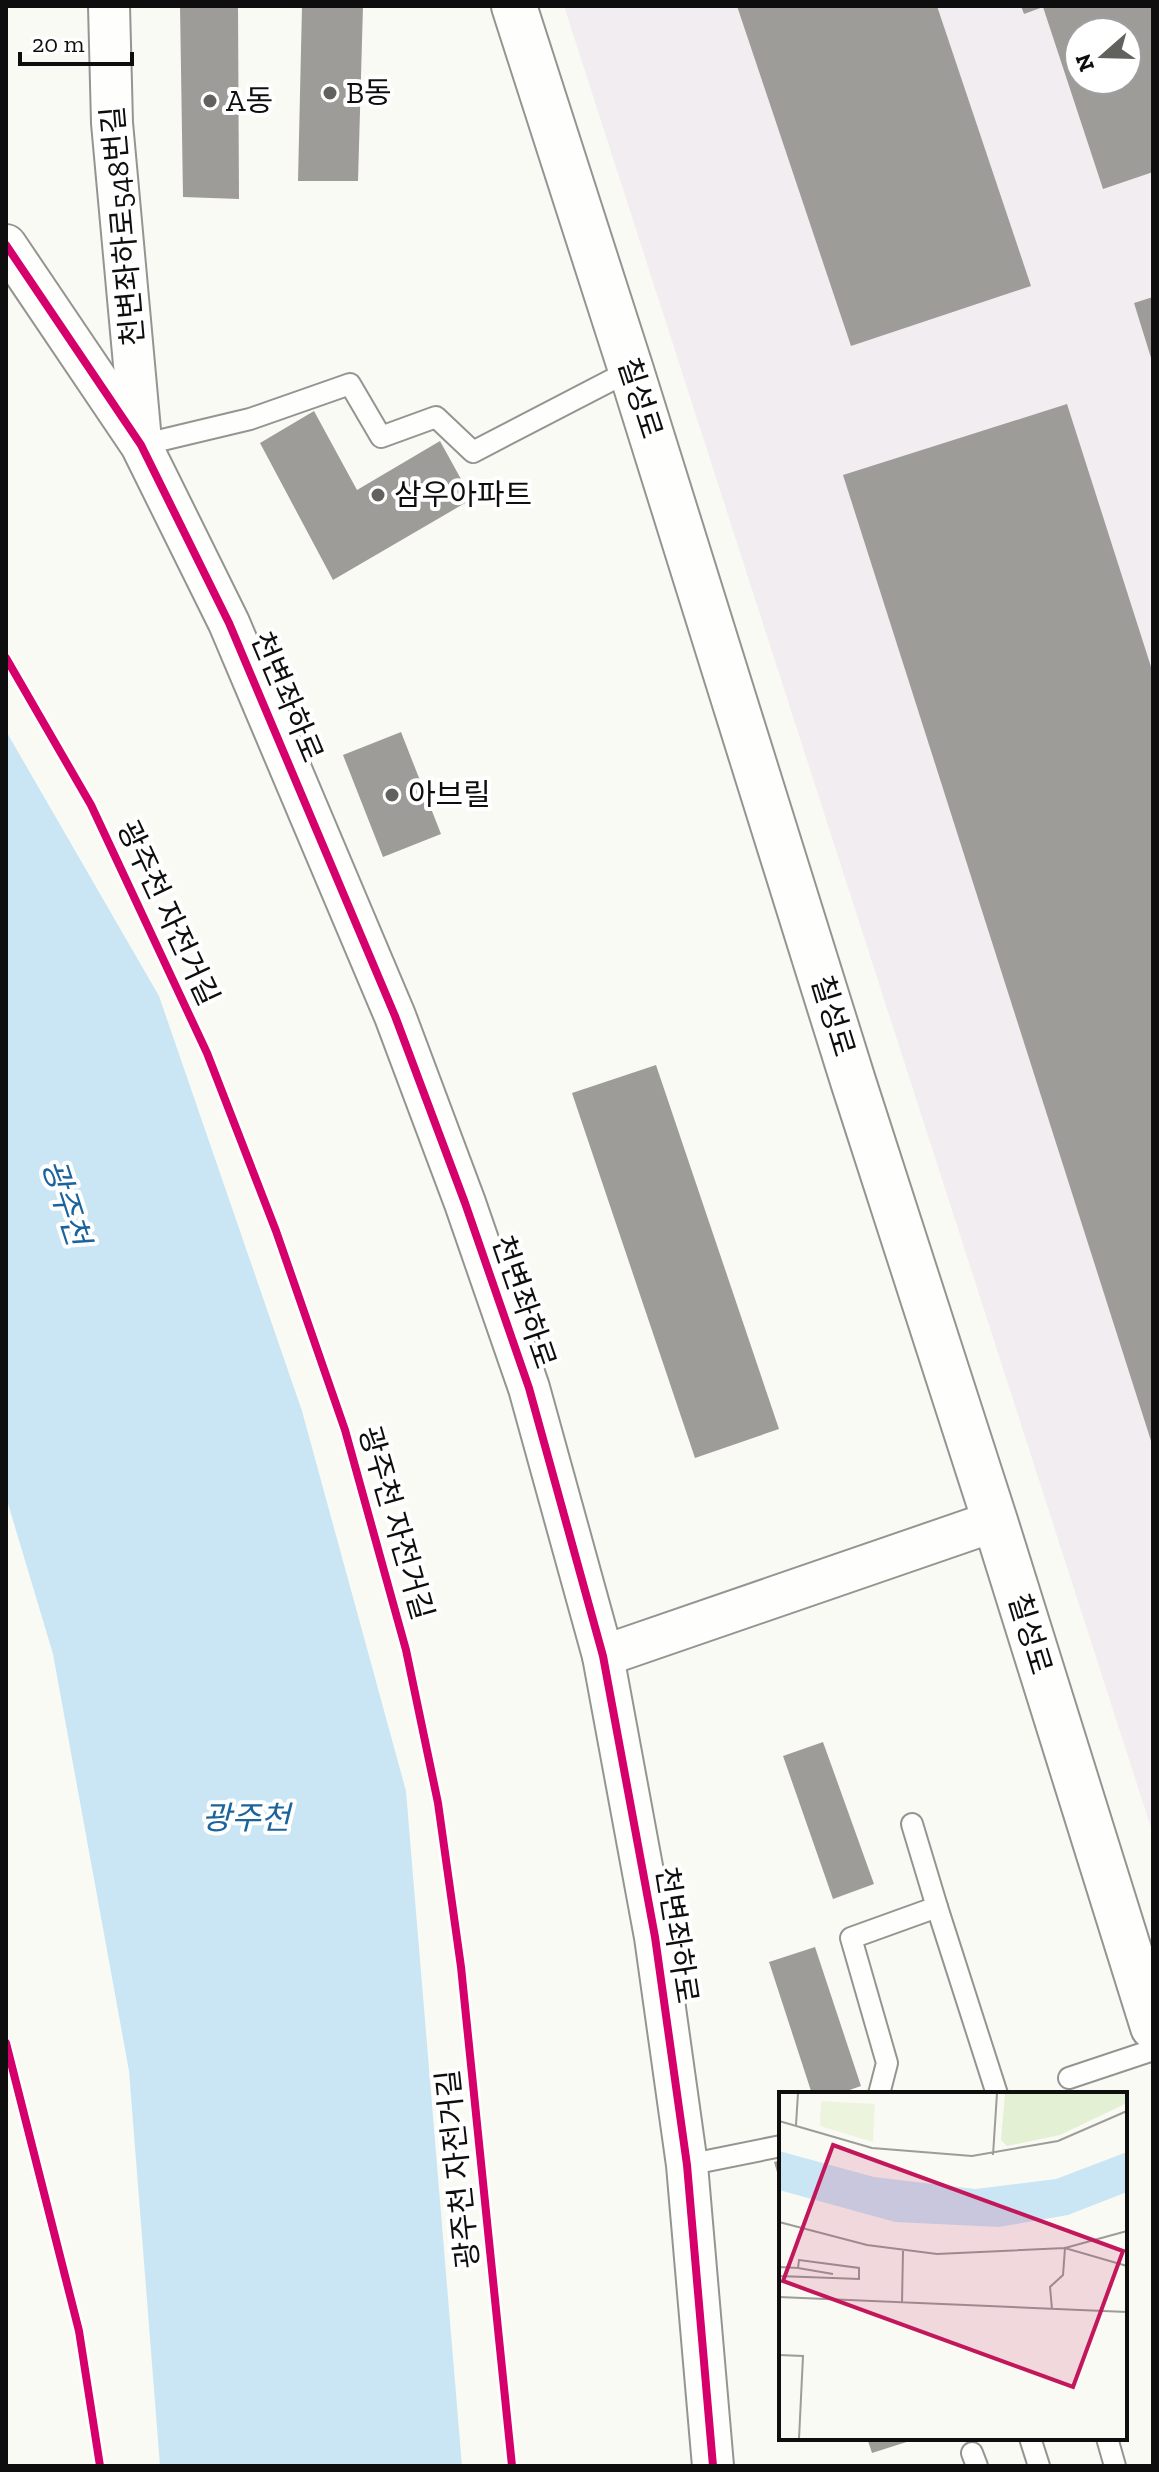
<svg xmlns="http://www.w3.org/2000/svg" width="1159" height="2472" viewBox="0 0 1159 2472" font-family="'Zilla Slab','Noto Sans KR',serif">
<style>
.industrial{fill:#f2edf0;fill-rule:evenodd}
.water{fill:#cae6f4}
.building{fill:#9e9c99;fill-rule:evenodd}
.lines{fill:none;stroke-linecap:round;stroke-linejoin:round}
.service-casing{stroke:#949492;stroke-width:24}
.minor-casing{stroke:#949492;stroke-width:44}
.tertiary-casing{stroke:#949492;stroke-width:48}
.service{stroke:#fefefd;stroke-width:20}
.minor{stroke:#fefefd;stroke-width:40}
.tertiary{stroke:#fefefd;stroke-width:44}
.cycleway-casing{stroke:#fff;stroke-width:13}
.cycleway{stroke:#d6006c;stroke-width:8}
.poi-dot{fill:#61615e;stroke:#fff;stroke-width:3}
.labels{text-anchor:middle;stroke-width:8;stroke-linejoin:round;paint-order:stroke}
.poi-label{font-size:30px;fill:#0e0e0e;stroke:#fff;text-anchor:start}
.street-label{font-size:30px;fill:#0e0e0e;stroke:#fff}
.water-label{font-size:32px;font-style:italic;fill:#1b639d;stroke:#fff}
.inset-road{fill:none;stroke:#9c9c98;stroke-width:2}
.view{fill:#c2185b;fill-opacity:0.15;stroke:#c2185b;stroke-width:4}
.inset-edge{fill:none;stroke:#0e0e0e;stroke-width:4}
</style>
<rect width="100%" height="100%" fill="#fafaf4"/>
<path class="industrial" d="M564 6H1153V1834ZM1079 32H1127V80H1079Z"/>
<path class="water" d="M6 731 159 996 302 1411 406 1791 462 2466H160L129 2071 53 1654 6 1497Z"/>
<g class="building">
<path d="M180 6H238L239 199 183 197Z"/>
<path d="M302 6H363L358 181H298Z"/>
<path d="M737 6H937L1031 286 851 346Z"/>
<path d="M1021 6H1153V172L1103 189 1043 7 1024 14ZM1079 32H1127V80H1079Z"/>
<path d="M1153 297V361H1152L1134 303Z"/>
<path d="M1067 404 1153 673 1152 1444 843 475Z"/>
<path d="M314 411 357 490 440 441 472 499 333 580 260 443Z"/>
<path d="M401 732 441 834 383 857 343 755Z"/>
<path d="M656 1065 779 1429 695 1458 572 1093Z"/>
<path d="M823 1742 874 1884 833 1899 783 1756Z"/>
<path d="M815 1947 861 2086 838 2094H812L769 1962Z"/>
<path d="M781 2160V2182H780L774 2162Z"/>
<path d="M867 2438H916V2439L872 2453Z"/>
</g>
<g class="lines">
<defs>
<g id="service">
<path d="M141 445 250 419 350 384 381 437 436 417 473 452 631 370"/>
<path d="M912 1824 937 1907"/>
<path d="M1069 2078 1153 2050"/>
<path d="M879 2094 887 2063 851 1938 937 1907 997 2094"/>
<path d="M687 2165 781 2146"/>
<path d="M1030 2438 1039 2466"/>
<path d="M1107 2438 1115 2466"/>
<path d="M972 2453 977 2466"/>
</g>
<g id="minor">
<path d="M109 6 112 123 141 441"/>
<path d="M6 245 141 445 229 623 395 1016 465 1203 529 1388 603 1656 655 1937 687 2165 713 2466"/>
<path d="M603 1656 995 1521"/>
</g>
<path id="tertiary" d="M514 6 631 370 853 1081 995 1521 1153 2027"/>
</defs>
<use href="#service" class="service-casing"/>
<use href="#minor" class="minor-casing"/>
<use href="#tertiary" class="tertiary-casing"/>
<use href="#service" class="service"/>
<use href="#minor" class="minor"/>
<use href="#tertiary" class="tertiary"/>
<defs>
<g id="cycleway">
<path d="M6 245 141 445 229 623 395 1016 465 1203 529 1388 603 1656 655 1937 687 2165 713 2466"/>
<path d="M6 658 91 805 207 1053 276 1231 345 1430 406 1650 438 1803 461 1967 512 2466"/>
<path d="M6 2043 79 2331 100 2466"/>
</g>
</defs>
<use href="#cycleway" class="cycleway-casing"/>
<use href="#cycleway" class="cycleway"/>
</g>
<g class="poi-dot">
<circle cx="330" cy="93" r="8"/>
<circle cx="210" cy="101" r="8"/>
<circle cx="378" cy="495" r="8"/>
<circle cx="392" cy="795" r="8"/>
</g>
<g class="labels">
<g class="poi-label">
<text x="346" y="103">B동</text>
<text x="226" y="111">A동</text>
<text x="394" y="505">삼우아파트</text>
<text x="408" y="805">아브릴</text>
</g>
<g class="street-label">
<text transform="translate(123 226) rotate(-95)" y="10">천변좌하로548번길</text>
<text transform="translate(640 398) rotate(72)" y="10">칠성로</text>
<text transform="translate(287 697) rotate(67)" y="10">천변좌하로</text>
<text transform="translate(168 913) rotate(65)" y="10">광주천 자전거길</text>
<text transform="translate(833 1016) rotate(73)" y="10">칠성로</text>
<text transform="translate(524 1302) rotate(71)" y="10">천변좌하로</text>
<text transform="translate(396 1523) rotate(74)" y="10">광주천 자전거길</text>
<text transform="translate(1030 1634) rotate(73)" y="10">칠성로</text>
<text transform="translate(677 1935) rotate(81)" y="10">천변좌하로</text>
<text transform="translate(458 2169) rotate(-96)" y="10">광주천 자전거길</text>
</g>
<g class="water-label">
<text transform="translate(66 1202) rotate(72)" y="11">광주천</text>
<text x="246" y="1829">광주천</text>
</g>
</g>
<g transform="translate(779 2092)">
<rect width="348" height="348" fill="#fafaf4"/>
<path d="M226 1H348V11L281 43 228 54 222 48Z" fill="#e4f0d4"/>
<path d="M42 9 96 12 94 50 41 34Z" fill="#edf4de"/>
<path d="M0 59 95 85 196 97 277 87 348 60V100L289 123 220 135 116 130 0 98Z" fill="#cae6f4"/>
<path class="inset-road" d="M0 29 93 56 193 64 279 49 348 19M17 33 19 1M214 63 218 1M0 130 88 153 158 162 286 156 348 139M20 168 80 176V187L0 184 1 175 19 176ZM19 176 54 182M0 205 348 220M123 211 124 159M273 217 271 195 284 183 286 156 348 174M0 263 24 264 20 347"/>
<path class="view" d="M54 53 344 159 294 295 4 189Z"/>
<rect width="348" height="348" class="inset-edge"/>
</g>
<rect width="1159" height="2472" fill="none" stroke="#0e0e0e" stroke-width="16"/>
<g transform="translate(1103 56) rotate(250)"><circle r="38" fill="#ffffff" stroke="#9f9f9f" stroke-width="2"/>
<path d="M0-6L14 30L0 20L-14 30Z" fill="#61615e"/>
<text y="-12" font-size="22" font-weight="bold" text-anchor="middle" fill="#0e0e0e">N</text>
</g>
<path d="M20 52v12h112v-12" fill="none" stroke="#0e0e0e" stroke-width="4"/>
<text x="32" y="52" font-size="24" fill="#0e0e0e" stroke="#ffffff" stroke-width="6" paint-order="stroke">20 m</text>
</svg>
